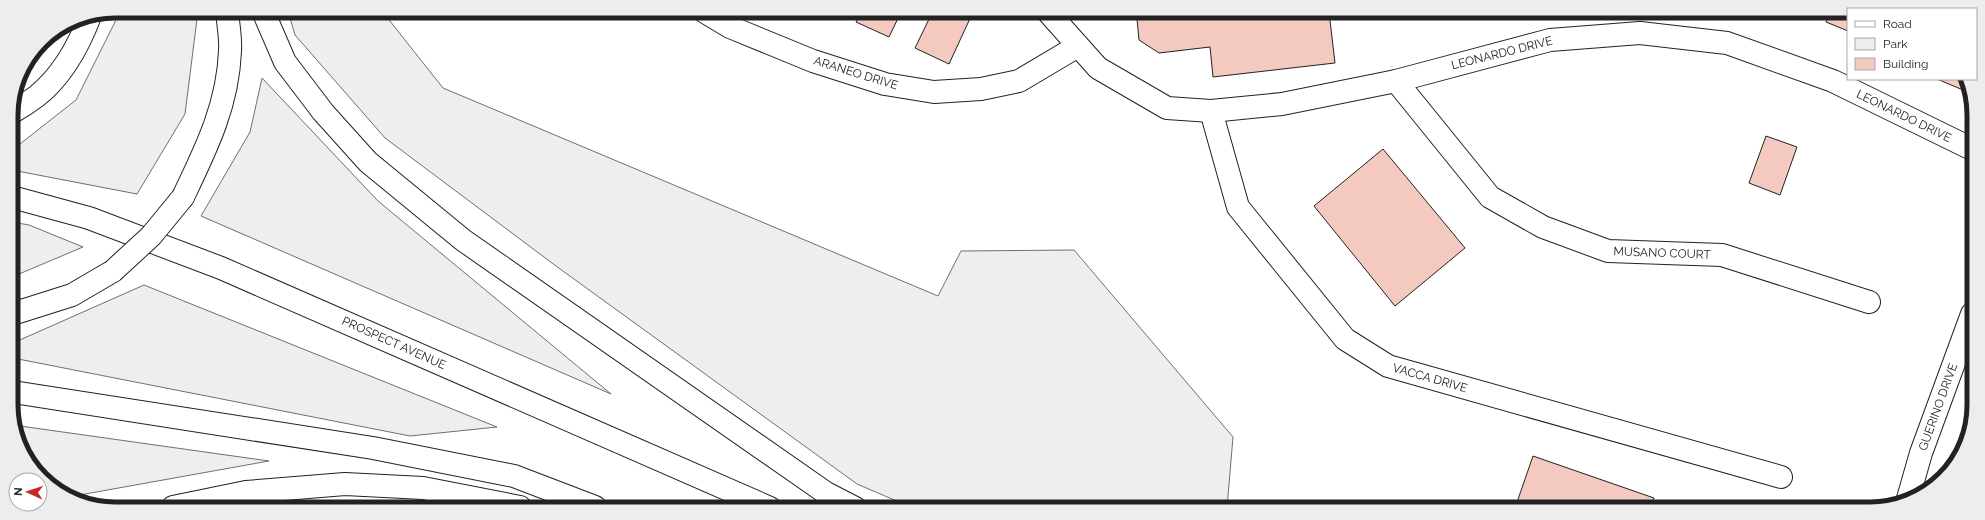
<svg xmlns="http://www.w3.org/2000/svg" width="1985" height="520" viewBox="0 0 1985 520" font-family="Raleway,sans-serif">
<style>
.green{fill:#eee;stroke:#6f6f6f}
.building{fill:#f3c9c0;stroke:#222}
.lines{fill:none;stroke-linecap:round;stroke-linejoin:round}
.street-casing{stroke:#222;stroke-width:24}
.primary-casing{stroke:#222;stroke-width:24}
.highway-casing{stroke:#222;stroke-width:24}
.street{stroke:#fff;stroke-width:22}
.primary{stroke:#fff;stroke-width:22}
.highway{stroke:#fff;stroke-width:22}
.highway-bridge-casing{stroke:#222;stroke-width:24;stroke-linecap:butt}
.highway-bridge{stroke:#fff;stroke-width:22}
.labels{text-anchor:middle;stroke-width:3;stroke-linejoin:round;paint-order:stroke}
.street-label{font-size:12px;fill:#222;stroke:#fff}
.rim{fill:none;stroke:#222;stroke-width:5}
</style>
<rect width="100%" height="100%" fill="#fff"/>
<g class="green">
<path d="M117 11H198L185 114 137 194 12 170 11 151 76 100 115 22Z"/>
<path d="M288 11H382L443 88 938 296 961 251 1074 250 1233 437 1227 508H913L857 484 556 266 385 138 295 35Z"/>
<path d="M262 78 378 201 611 394 201 216 250 132Z"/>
<path d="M12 222 29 225 83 247 12 277Z"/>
<path d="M144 285 497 427 410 436 13 358V343Z"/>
<path d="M13 425 269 461 74 496 42 479Z"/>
</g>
<g class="building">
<path d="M861 12H901L889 37 856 22Z"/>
<path d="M918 12H973L949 64 915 48 930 17Z"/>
<path d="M1139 12H1329L1335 63 1213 77 1210 47 1159 53 1139 40 1137 19Z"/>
<path d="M1830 13H1848V31L1826 22Z"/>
<path d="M1937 79H1964L1966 83 1963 90Z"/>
<path d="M1766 136 1797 147 1780 195 1749 183Z"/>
<path d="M1383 149 1465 248 1395 306 1314 206Z"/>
<path d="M1533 456 1654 498 1651 509 1515 508Z"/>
</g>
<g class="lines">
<defs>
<g id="street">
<path d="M705 12 730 27 813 61 885 84 934 92 981 89 1019 81 1078 46"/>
<path d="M1048 12 1098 68 1167 108 1211 111 1282 104 1396 81 1550 40 1640 33 1727 43 1833 81 1972 149"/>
<path d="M1396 81 1490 197 1543 227 1608 251 1722 255 1869 302"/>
<path d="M1211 111 1238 207 1345 339 1388 366 1781 477"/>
<path d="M1907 502 1921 453 1972 314"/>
</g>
<g id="primary">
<path d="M12 197 89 218 221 268 770 508"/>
<path d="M13 392 373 448 514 476 595 507"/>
</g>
<g id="highway">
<path d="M263 11 285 62 323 112 368 162 463 240 826 493 855 508"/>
<path d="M11 113C20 108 29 102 37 96 62 76 79 45 90 16"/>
<path d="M183 197C206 149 228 105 230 51 231 38 228 24 227 11"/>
<path d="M12 314 72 295 113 271"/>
<path d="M173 507 246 492 345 484 423 488 520 507"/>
</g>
</defs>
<use href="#street" class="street-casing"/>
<use href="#primary" class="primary-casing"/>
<use href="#highway" class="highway-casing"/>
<use href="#street" class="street"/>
<use href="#primary" class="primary"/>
<use href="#highway" class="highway"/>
<defs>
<path id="highway-bridge" d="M113 271 151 236 183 197"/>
</defs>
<use href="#highway-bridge" class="highway-bridge-casing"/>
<use href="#highway-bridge" class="highway-bridge"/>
</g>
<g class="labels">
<g class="street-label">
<text transform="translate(1502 53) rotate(-14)" y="4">LEONARDO DRIVE</text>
<text transform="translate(856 73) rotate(17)" y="4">ARANEO DRIVE</text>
<text transform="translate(1904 116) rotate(26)" y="4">LEONARDO DRIVE</text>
<text transform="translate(1662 253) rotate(2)" y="4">MUSANO COURT</text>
<text transform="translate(394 343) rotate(24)" y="4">PROSPECT AVENUE</text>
<text transform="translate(1430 378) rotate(16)" y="4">VACCA DRIVE</text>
<text transform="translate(1938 407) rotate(-70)" y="4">GUERINO DRIVE</text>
</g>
</g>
<path d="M0 0H1985V520H0ZM115 18H1870A97 97 0 0 1 1967 115V405A97 97 0 0 1 1870 502H115A97 97 0 0 1 18 405V115A97 97 0 0 1 115 18Z" fill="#ededed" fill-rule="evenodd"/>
<path class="rim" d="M115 18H1870A97 97 0 0 1 1967 115V405A97 97 0 0 1 1870 502H115A97 97 0 0 1 18 405V115A97 97 0 0 1 115 18Z"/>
<rect x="1847" y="8" width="130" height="72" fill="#ffffff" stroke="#a7a7a7"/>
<rect x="1855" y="21" width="20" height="6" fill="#ffffff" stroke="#a7a7a7"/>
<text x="1883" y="28" font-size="12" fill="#222222">Road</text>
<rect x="1855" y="38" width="20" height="12" fill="#eeeeee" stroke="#a7a7a7"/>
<text x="1883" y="48" font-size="12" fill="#222222">Park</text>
<rect x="1855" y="58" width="20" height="12" fill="#f3c9c0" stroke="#a7a7a7"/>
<text x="1883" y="68" font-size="12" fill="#222222">Building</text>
<g transform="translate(28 492) rotate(273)"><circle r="19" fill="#ffffff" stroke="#a7a7a7"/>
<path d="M0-3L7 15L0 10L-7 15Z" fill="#c62828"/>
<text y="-6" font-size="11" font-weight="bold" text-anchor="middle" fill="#222222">N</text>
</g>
</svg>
